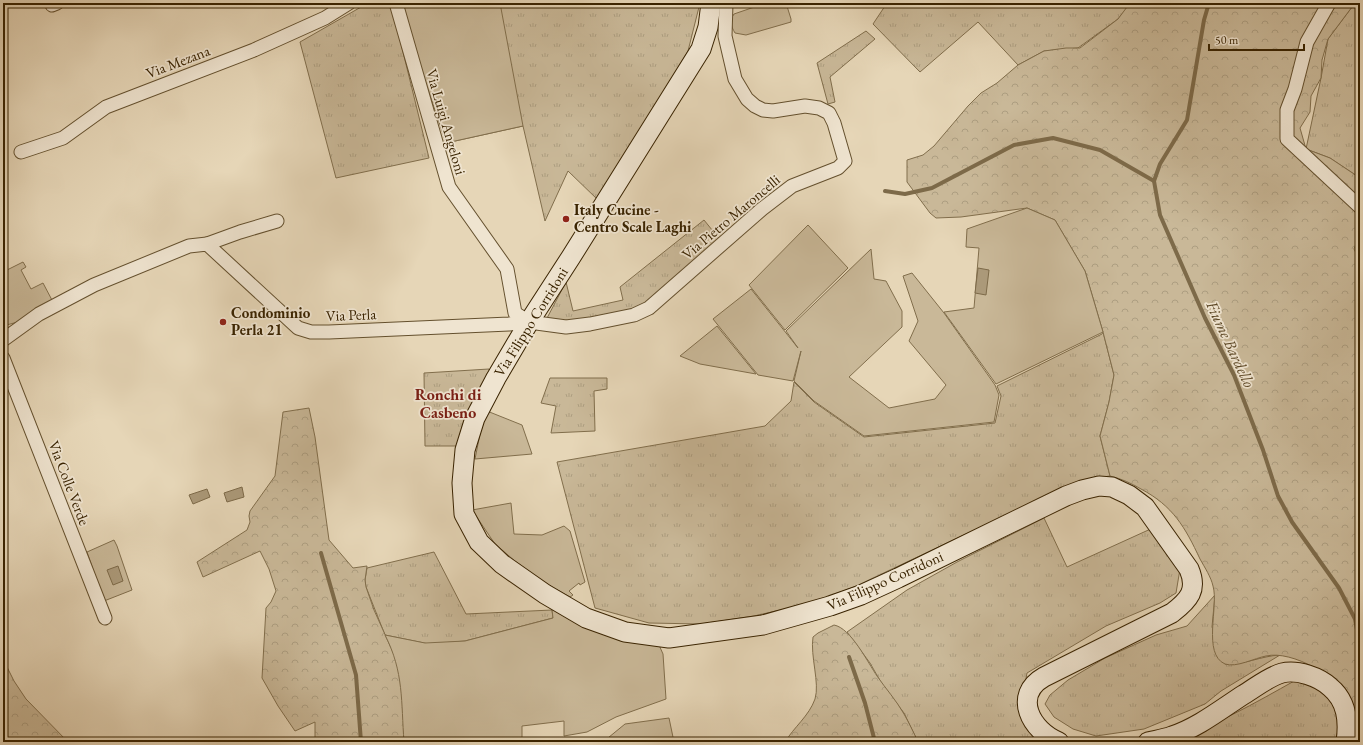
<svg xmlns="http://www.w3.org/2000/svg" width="1363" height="745" viewBox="0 0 1363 745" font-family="'EB Garamond',serif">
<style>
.grass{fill:url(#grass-tufts);stroke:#816e4c}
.forest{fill:url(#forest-crowns);stroke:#816e4c}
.garden{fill:#c9b898;stroke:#816e4c}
.water{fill:#ab9979;stroke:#7d6a49}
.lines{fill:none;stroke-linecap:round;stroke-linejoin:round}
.stream{stroke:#7d6a49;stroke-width:4}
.street-casing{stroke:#64502e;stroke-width:15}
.secondary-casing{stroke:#392300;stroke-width:21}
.street{stroke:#efe4d0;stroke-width:13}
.secondary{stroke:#efe4d0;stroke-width:19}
.poi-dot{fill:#8f2418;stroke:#efe4d0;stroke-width:1.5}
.labels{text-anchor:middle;stroke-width:3.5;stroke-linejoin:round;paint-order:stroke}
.street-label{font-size:15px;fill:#392300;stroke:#efe4d0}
.poi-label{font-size:15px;font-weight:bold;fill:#392300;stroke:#efe4d0;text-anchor:start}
.water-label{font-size:16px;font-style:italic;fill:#5b4624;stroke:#efe4d0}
.neighbourhood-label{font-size:16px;font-weight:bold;fill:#7a1f14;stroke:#efe4d0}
</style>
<defs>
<pattern id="grass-tufts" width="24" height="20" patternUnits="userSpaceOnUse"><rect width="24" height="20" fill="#c9b898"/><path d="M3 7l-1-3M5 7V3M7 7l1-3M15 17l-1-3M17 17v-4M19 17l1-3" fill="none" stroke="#ad9e81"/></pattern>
<pattern id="forest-crowns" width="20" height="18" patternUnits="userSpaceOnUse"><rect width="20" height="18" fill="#c9b898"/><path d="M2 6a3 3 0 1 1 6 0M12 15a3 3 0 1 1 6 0" fill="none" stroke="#ad9e81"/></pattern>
</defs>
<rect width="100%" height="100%" fill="#e6d6b7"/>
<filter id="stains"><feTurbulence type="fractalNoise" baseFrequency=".005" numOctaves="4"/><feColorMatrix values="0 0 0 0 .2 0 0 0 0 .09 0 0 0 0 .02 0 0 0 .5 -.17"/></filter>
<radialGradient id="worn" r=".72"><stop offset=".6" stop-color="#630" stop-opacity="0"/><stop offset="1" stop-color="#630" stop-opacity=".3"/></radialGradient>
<g class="grass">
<path d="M368 3H391L429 158 336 178 300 42Z"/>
<path d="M401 3H596V5L609 3H700L688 51 598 200 568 171 545 221 523 126 446 143Z"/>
<path d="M887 3H1131L1118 19 1078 48 1044 51 1018 65 978 22 920 72 873 24Z"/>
<path d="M1355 3H1360V178L1330 158 1306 149 1321 78 1328 39Z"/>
<path d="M866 31 875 39 830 77 835 102 828 104 817 63Z"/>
<path d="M704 220 721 241 644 308 594 322 546 320 566 282 573 311 623 300 620 287Z"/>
<path d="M1103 332 1114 375 1109 402 1100 436 1110 476 1096 478 1040 499 854 587 807 604 754 616 701 624 649 623 595 608 557 462 765 426 791 401 794 382 814 402 864 437 995 423 1001 396 997 386 1102 334Z"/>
<path d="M489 369 490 372 457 446H425L424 373Z"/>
<path d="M550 378H607V389L594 391 595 431 551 433 556 406 541 403Z"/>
<path d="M1044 518 1067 567 1155 527 1181 563 1176 593 1160 603 1106 626 1027 673 1023 695 1028 721 1040 742H918L904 713 882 684 870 663 847 632 907 590 957 562Z"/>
<path d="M434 552 466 614 552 610 553 618 465 641 429 644 385 635 366 587 365 580 367 568Z"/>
<path d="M1215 595 1212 627 1225 664C1244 665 1261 656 1280 655L1221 691 1205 704 1144 729 1096 736 1073 729 1054 717 1045 704 1050 695 1068 680 1105 658 1156 635 1187 626Z"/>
<path d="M1296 680 1313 681 1332 697 1342 715 1341 742H1168C1213 727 1255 703 1296 680Z"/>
</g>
<g class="forest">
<path d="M1130 3H1355L1328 39 1322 60 1321 78 1311 96 1310 112 1300 128 1306 149 1330 158 1360 178V234L1354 249 1360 261V729C1357 720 1354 710 1350 701 1338 677 1293 650 1266 656 1255 658 1236 668 1225 664 1202 654 1219 606 1213 586 1211 577 1205 568 1200 559 1185 527 1173 506 1141 489 1131 483 1122 479 1110 476L1100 436 1109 402 1114 375 1103 332 1085 271 1055 220 1027 208 961 217 936 218 930 213 907 182V160L923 155 934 146 968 106 981 93 997 83 1018 65 1044 51 1066 48H1080L1118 19Z"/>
<path d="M309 408 315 437 329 540 353 568 367 566 365 580 366 587 374 610 396 659 400 675 403 697 404 742H315V722L295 731 278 706 262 678 266 608 271 602 276 591 269 569 260 551 203 577 197 562 247 530 250 522 249 516 250 511 275 476 283 412Z"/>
<path d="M834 625C851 628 868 663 877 676 886 689 896 700 904 714 909 723 914 733 918 742H785C794 727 809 716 815 699 820 683 810 656 813 637L818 633Z"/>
<path d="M3 659 14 681 26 699 68 742H3Z"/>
</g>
<g class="garden">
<path d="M401 3H500L523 126 446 143 402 12Z"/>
<path d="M766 3H786L791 19V22L746 35 735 33C731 26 729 21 734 14Z"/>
<path d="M1027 208 1055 220 1085 271 1103 332 996 384 944 312 974 308 979 248 966 247 967 229Z"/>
<path d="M808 225 848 268 785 330 749 285Z"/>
<path d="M871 249 874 279 886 281 902 311V327L849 377 889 408 935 399 946 385 909 341 918 321 903 276 912 273 944 313 995 385 999 395 994 422 864 436 814 401 794 381 801 351 793 381 758 375 713 319 751 289 798 348 786 331Z"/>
<path d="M23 262 26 267 21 270 31 289 43 283 53 302C39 310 19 325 3 325V272Z"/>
<path d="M717 326 756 374 700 364 680 356Z"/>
<path d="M487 411 522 425 532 454 475 459 480 434Z"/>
<path d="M511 503 514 534 542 535 564 526 570 531 585 582 580 585 579 583 569 591 573 595 570 597 545 583 515 561 495 544 472 510Z"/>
<path d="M114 540 117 546 132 590 104 601 87 552Z"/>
<path d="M557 609 659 645 663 654 666 699 616 717 587 732 564 736V721L522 726V742H404C401 702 404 672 385 635L425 643 465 641 553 618 552 610Z"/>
<path d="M669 718 674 742H603L625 724Z"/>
</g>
<g class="water">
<path d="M978 268 989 270 986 295 975 293Z"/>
<path d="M242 487 244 497 227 502 224 493Z"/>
<path d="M207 489 210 497 193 504 189 495Z"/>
<path d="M118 566 123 581 113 585 107 570Z"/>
</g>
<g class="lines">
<g class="stream">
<path d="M1209 3 1204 20 1187 120 1160 164 1154 181 1160 215 1205 318 1234 375 1263 450 1278 496 1292 522 1339 588 1355 619 1357 630 1358 672 1360 686"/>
<path d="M885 191 905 194 932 188 1014 145 1053 138 1100 150 1154 181"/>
<path d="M321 553 356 675 361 742"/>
<path d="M849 657 865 703 875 742"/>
</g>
<defs>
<g id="street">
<path d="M396 3 449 187 507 269 515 313 529 322"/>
<path d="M1329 3 1307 42 1295 89 1287 110V139L1360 207"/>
<path d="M52 5 57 3"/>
<path d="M21 152 63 138 106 107 254 50 325 18 349 3"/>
<path d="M207 244 240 232 277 221"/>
<path d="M3 340 39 314 94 285 189 246 207 244 298 328 311 332H329L509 324 529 322 566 327 590 324 634 315 649 308 762 209 792 186 838 168 845 161 834 123 829 113 819 108 805 106 773 111 763 110 755 106 747 99 735 79 725 36 726 3"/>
<path d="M3 358 105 618"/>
</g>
<g id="secondary">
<path d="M711 3 708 27 701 49 571 257 529 322 496 378 475 418 465 450 462 483 464 514 479 542 502 564 545 594 586 618 625 632 669 638 763 625 830 606 861 595 898 578 1066 496 1082 490 1099 486 1112 487 1129 495 1145 507 1189 569C1198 590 1189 600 1172 613L1044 677C1012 695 1031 731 1059 742"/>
<path d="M1148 742C1156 740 1164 739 1172 736 1197 728 1220 710 1243 695 1255 688 1268 677 1282 673 1297 669 1319 677 1330 687 1347 701 1349 721 1346 742"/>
</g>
</defs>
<use href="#street" class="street-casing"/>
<use href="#secondary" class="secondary-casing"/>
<use href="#street" class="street"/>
<use href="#secondary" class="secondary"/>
</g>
<g class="poi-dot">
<circle cx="566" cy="219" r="4"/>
<circle cx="223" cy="322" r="4"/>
</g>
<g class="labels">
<g class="street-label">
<text transform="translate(178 62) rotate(-21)" y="5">Via Mezana</text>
<text transform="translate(446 122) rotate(74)" y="5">Via Luigi Angeloni</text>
<text transform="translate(731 217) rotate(-40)" y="5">Via Pietro Maroncelli</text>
<text transform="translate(351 315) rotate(-2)" y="5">Via Perla</text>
<text transform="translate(531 322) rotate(-58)" y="5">Via Filippo Corridoni</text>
<text transform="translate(69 483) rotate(69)" y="5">Via Colle Verde</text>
<text transform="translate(885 581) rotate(-24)" y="5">Via Filippo Corridoni</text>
</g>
<g class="poi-label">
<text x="574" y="215">Italy Cucine -<tspan x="574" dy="17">Centro Scale Laghi</tspan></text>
<text x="231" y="318">Condominio<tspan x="231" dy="17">Perla 21</tspan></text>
</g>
<g class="water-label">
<text transform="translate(1231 344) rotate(65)" y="6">Fiume Bardello</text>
</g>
<g class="neighbourhood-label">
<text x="448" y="400">Ronchi di<tspan x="448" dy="18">Casbeno</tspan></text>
</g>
</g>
<rect width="1363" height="745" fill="none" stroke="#e6d6b7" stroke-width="16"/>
<rect x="4" y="4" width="1355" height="737" fill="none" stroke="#392300" stroke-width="2"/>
<rect x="8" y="8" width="1347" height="729" fill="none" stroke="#392300"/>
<path d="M1209 44v6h95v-6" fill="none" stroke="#392300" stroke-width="2"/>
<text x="1215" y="44" font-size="12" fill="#392300" stroke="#efe4d0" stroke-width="3" paint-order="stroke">50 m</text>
<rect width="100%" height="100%" filter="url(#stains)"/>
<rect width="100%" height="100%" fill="url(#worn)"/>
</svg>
